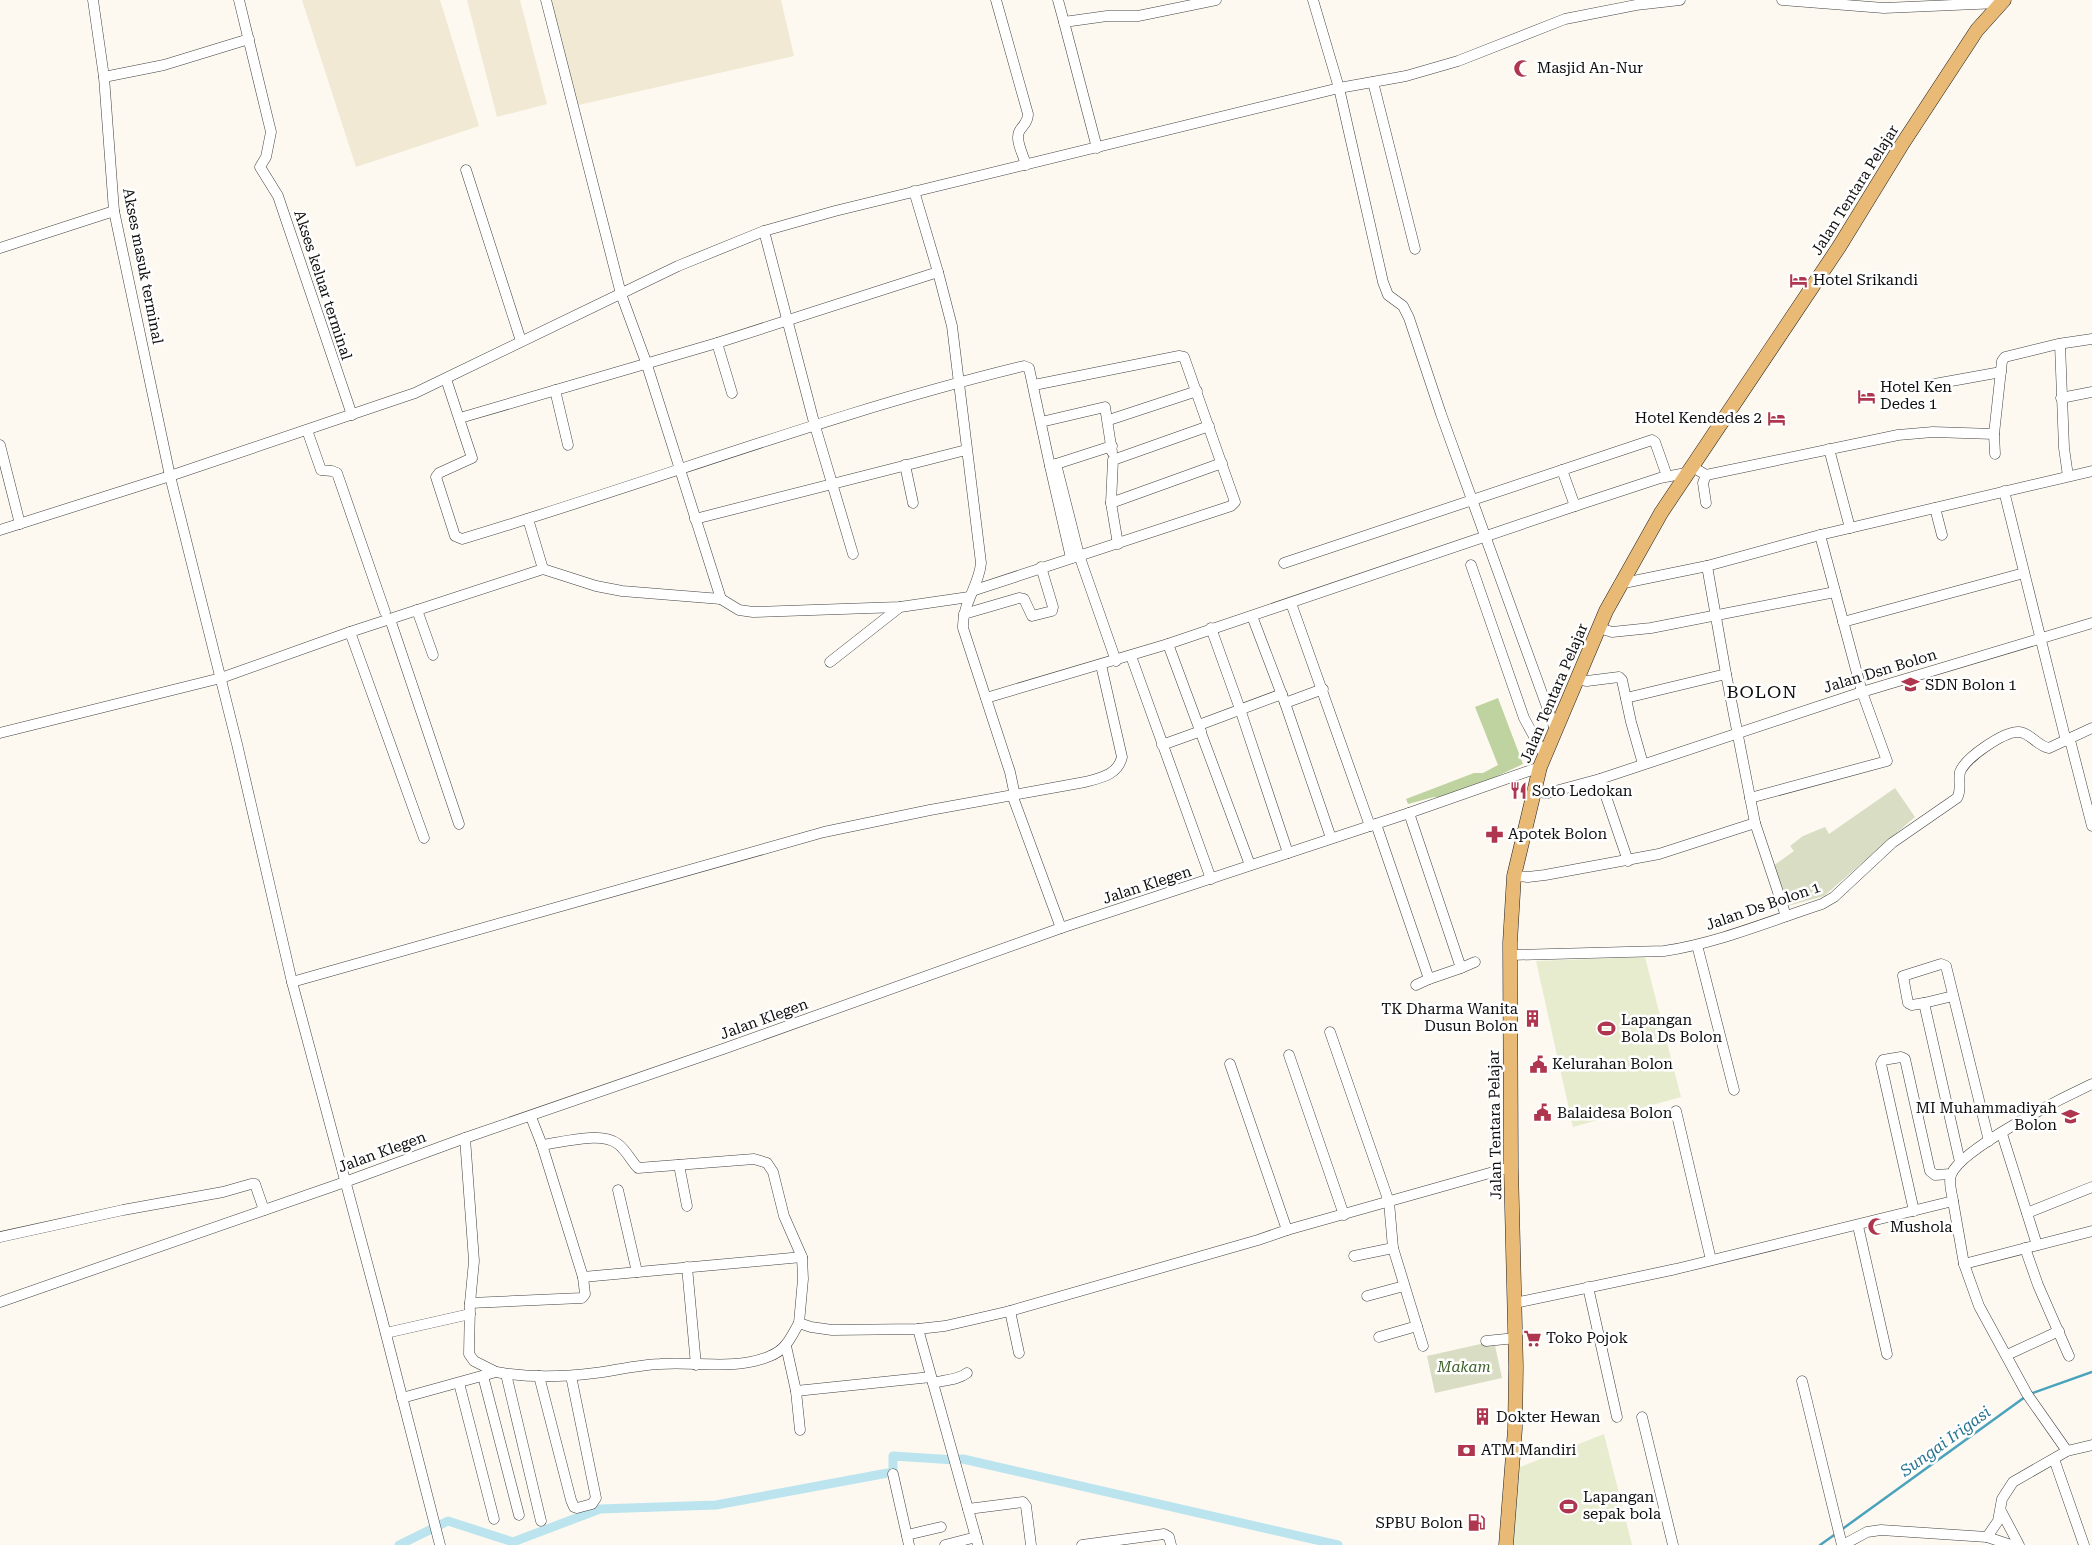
<svg xmlns="http://www.w3.org/2000/svg" width="2092" height="1545" viewBox="0 0 2092 1545" font-family="'Roboto Serif',serif">
<style>
.farmland{fill:#f1e9d3}
.forest{fill:#bed39f}
.cemetery{fill:#d9ddc3}
.pitch{fill:#e7ecce}
.lines{fill:none;stroke-linecap:round;stroke-linejoin:round}
.stream{stroke:#4aa2bd;stroke-width:2.5}
.canal{stroke:#bbe4ef;stroke-width:9}
.minor-casing{stroke:#414141;stroke-width:11}
.major-casing{stroke:#1f1f1f;stroke-width:15}
.minor{stroke:#fff;stroke-width:10}
.major{stroke:#e8ba75;stroke-width:14}
.labels{text-anchor:middle;stroke-width:5;stroke-linejoin:round;paint-order:stroke}
.poi-label{font-size:15px;fill:#0e0e0e;stroke:#fff;text-anchor:start}
.street-label{font-size:15px;fill:#0e0e0e;stroke:#fff}
.park-label{font-size:15px;font-style:italic;fill:#3a5e26;stroke:#fff}
.water-label{font-size:16px;font-style:italic;fill:#267391;stroke:#fff}
.quarter-label{font-size:18px;letter-spacing:1px;fill:#0e0e0e;stroke:#fff}
</style>
<rect width="100%" height="100%" fill="#fdf9f0"/>
<g class="farmland">
<path d="M302 0H440L479 126 356 167Z"/>
<path d="M467 0H520L547 104 497 117Z"/>
<path d="M546 0H781L794 56 570 107Z"/>
</g>
<path class="forest" d="M1498 698 1523 764 1487 781 1441 798 1434 797 1408 804 1406 799 1474 773H1483L1498 765 1475 707Z"/>
<g class="cemetery">
<path d="M1895 788 1915 817 1824 896 1788 906 1773 866 1794 851 1790 846 1803 836 1825 827 1829 834Z"/>
<path d="M1494 1341 1502 1378 1435 1393 1427 1356Z"/>
</g>
<g class="pitch">
<path d="M1645 957 1681 1097 1573 1127 1536 961Z"/>
<path d="M1604 1434 1632 1545H1513L1520 1467Z"/>
</g>
<g class="lines">
<g class="stream">
<path d="M2030 1394 2092 1372"/>
<path d="M1841 1530 2025 1397"/>
<path d="M1820 1545 1837 1533"/>
</g>
<path class="canal" d="M399 1545 448 1521 513 1542 600 1509 716 1505 893 1472V1456L955 1460 963 1459 1338 1545"/>
<defs>
<g id="minor">
<path d="M93 0 104 77 114 211 170 476 237 744 292 982 380 1311 440 1545"/>
<path d="M239 0 271 132 266 157 260 167 278 196 352 415"/>
<path d="M546 0 621 294 646 362 721 599"/>
<path d="M996 0 1028 114C1028 124 1022 125 1019 132 1015 141 1024 156 1026 165"/>
<path d="M1058 0 1064 22 1107 16H1138L1216 0"/>
<path d="M1313 0 1339 88 1383 282 1388 295 1403 306 1409 318 1441 414 1555 729"/>
<path d="M1782 0 1884 8 1999 3"/>
<path d="M1064 22 1097 148"/>
<path d="M104 77 164 65 249 39"/>
<path d="M1373 82 1415 249"/>
<path d="M466 170 521 341"/>
<path d="M914 191 938 272 952 326 981 563C979 586 962 604 963 628L1010 772 1014 791V800L1061 928"/>
<path d="M764 231 815 426 853 554"/>
<path d="M0 248 114 211"/>
<path d="M717 343 732 393"/>
<path d="M2060 344 2064 448 2068 476"/>
<path d="M446 379 472 458 439 473 436 477 455 536 462 539C650 483 833 412 1024 366L1029 368 1050 466"/>
<path d="M1929 385 2001 372"/>
<path d="M555 390 568 445"/>
<path d="M2061 398 2092 392"/>
<path d="M460 418 717 343 938 272"/>
<path d="M1109 420 1197 391"/>
<path d="M1041 422 1105 407 1112 452"/>
<path d="M1209 426 1113 460 1111 503 1222 463"/>
<path d="M307 430 321 470 332 471 337 473 385 612"/>
<path d="M1994 434 1995 454"/>
<path d="M0 445 20 524"/>
<path d="M1829 449 1850 528"/>
<path d="M1056 464 1079 555 1116 661"/>
<path d="M905 465 913 503"/>
<path d="M1691 466 1706 475 1898 435 1933 432 1994 434 2002 361 2005 357 2058 344 2092 339"/>
<path d="M1562 470 1575 506"/>
<path d="M2004 491 2065 737 2071 744 2092 826"/>
<path d="M1111 503 1118 544"/>
<path d="M1706 503 1703 483 1706 475"/>
<path d="M1935 508 1942 535"/>
<path d="M695 519 966 450"/>
<path d="M0 530 170 476 415 393 678 266 764 231 835 211 1339 88 1406 76 1458 61 1565 19 1636 5 1680 0"/>
<path d="M1071 558 1050 466 1112 446"/>
<path d="M1284 563 1652 440 1655 442 1667 476"/>
<path d="M1471 565 1524 718 1544 755"/>
<path d="M1707 566 1726 674 1755 823 1786 916"/>
<path d="M543 569 596 586 622 591 721 599 739 610 753 612 900 607 969 597"/>
<path d="M1619 584 1707 566 1820 535 2092 471"/>
<path d="M975 590 1231 506 1235 502 1184 357 1179 356 1034 385"/>
<path d="M1291 603 1370 826"/>
<path d="M417 610 433 655"/>
<path d="M964 614 1019 598 1024 599 1032 616 1052 611 1053 607 1041 567"/>
<path d="M1252 616 1285 703 1331 838"/>
<path d="M390 619 459 824"/>
<path d="M1843 622 2024 573"/>
<path d="M1211 628 1240 709 1288 853"/>
<path d="M1599 628 1612 632 1651 628 1835 592"/>
<path d="M350 632 424 838"/>
<path d="M1168 644 1250 865"/>
<path d="M1131 656 1211 879"/>
<path d="M830 662 900 607"/>
<path d="M1576 679 1587 681 1619 677 1622 680 1631 722 1643 764"/>
<path d="M986 698 1168 644 1575 506 1660 478 1686 473"/>
<path d="M1626 698 1726 674"/>
<path d="M1285 703 1323 689"/>
<path d="M1199 725 1282 694"/>
<path d="M0 733 221 678 350 632 543 569 528 519"/>
<path d="M1162 745 1201 731"/>
<path d="M1600 779 1628 861"/>
<path d="M1534 792 1548 793 1600 779 1862 692 2092 623"/>
<path d="M1750 798 1887 761 1862 692 1820 535"/>
<path d="M1376 824 1429 979 1461 968 1409 813"/>
<path d="M1514 876 1528 877 1545 875 1659 854 1755 823"/>
<path d="M1697 945 1734 1090"/>
<path d="M1510 955 1664 951C1718 943 1770 921 1822 904L1834 897 1892 843 1957 798C1962 790 1958 781 1960 772 1965 758 2004 731 2019 732 2031 733 2037 746 2049 748L2092 728"/>
<path d="M1461 968 1475 962"/>
<path d="M292 982 824 832 930 810 1085 782C1100 778 1118 775 1122 757L1101 665"/>
<path d="M1416 985 1429 979"/>
<path d="M1953 996 1924 1003 1960 1162"/>
<path d="M1924 1003 1912 1005 1908 1003 1903 976 1941 964 1946 966 1989 1141"/>
<path d="M1330 1032 1389 1202 1393 1248 1423 1346"/>
<path d="M1289 1055 1344 1215"/>
<path d="M1230 1064 1287 1230"/>
<path d="M1676 1111 1711 1260"/>
<path d="M531 1117 542 1145C563 1142 601 1131 618 1144 627 1151 631 1161 638 1168L754 1159 767 1163 773 1172 784 1216 802 1257 803 1279 799 1323 811 1327 832 1330 918 1329 945 1326 1010 1311 1258 1240 1287 1230 1511 1167"/>
<path d="M2002 1134 2037 1245"/>
<path d="M465 1138 474 1261 470 1303 582 1298 585 1294 583 1277"/>
<path d="M542 1145 583 1277 802 1257"/>
<path d="M679 1165 687 1206"/>
<path d="M618 1190 637 1272"/>
<path d="M1953 1201 1964 1264 1979 1306 2027 1394 2067 1451"/>
<path d="M1914 1211 1881 1064 1883 1060 1901 1057 1905 1059 1930 1171 1935 1175 1951 1174"/>
<path d="M2027 1213 2092 1187"/>
<path d="M1858 1226 1887 1354"/>
<path d="M0 1237 123 1210 223 1192 251 1184H255L264 1210"/>
<path d="M2025 1248 2038 1285 2069 1356"/>
<path d="M1354 1256 1393 1248"/>
<path d="M1964 1264 2092 1231"/>
<path d="M687 1267 696 1365"/>
<path d="M1588 1287 1617 1417"/>
<path d="M1367 1296 1404 1286"/>
<path d="M0 1302 345 1182 465 1138 723 1049 1061 928 1409 813 1540 767"/>
<path d="M1515 1303 1676 1269 1953 1201C1952 1193 1948 1183 1951 1175 1960 1149 2064 1097 2092 1084"/>
<path d="M1010 1311 1019 1353"/>
<path d="M918 1329 978 1545"/>
<path d="M386 1333 470 1314"/>
<path d="M1379 1337 1417 1326"/>
<path d="M1486 1341 1516 1338"/>
<path d="M786 1346 796 1391 931 1377"/>
<path d="M2007 1355 2059 1331"/>
<path d="M496 1372C528 1378 563 1377 595 1373 617 1370 638 1365 660 1364 696 1361 735 1371 770 1356 786 1350 791 1337 799 1323"/>
<path d="M506 1374 541 1521"/>
<path d="M483 1376 519 1515"/>
<path d="M539 1376 571 1500 574 1507 577 1508 592 1504 596 1498 571 1376"/>
<path d="M1802 1381 1842 1545"/>
<path d="M459 1383 494 1519"/>
<path d="M933 1383C944 1380 958 1380 967 1373"/>
<path d="M796 1391 800 1430"/>
<path d="M402 1398 496 1372 474 1361 469 1354 470 1303"/>
<path d="M1642 1417 1673 1545"/>
<path d="M2054 1459 2084 1545"/>
<path d="M893 1474 909 1545"/>
<path d="M968 1509 1023 1502 1026 1506 1031 1545"/>
<path d="M2001 1511 2019 1545"/>
<path d="M907 1535 941 1527"/>
<path d="M1987 1537 2011 1545"/>
<path d="M945 1545 976 1537"/>
<path d="M1082 1545 1164 1534 1169 1537 1171 1545"/>
<path d="M1843 1545 1867 1532 1881 1530 1987 1537 1998 1521 2002 1499 2013 1482 2067 1451 2092 1445"/>
</g>
<path id="major" d="M1506 1545 1515 1429 1516 1367 1511 1167 1510 943 1514 876 1540 767 1606 611 1661 513 1839 247 1901 146 1977 30 2004 0"/>
</defs>
<use href="#minor" class="minor-casing"/>
<use href="#major" class="major-casing"/>
<use href="#minor" class="minor"/>
<use href="#major" class="major"/>
</g>
<defs>
<symbol id="mosque-bare" viewBox="-9 -9 18 18"><path d="M3.5-4.9A6 6 0 1 0 3.5 4.9A5 5 0 1 1 3.5-4.9Z" fill="#ae364f" stroke="#fff" stroke-width="2.5" paint-order="stroke"/></symbol>
<symbol id="hotel-bare" viewBox="-9 -9 18 18"><path d="M-6-4.5h1.5V1H6V5H4.5V3h-9V5H-6ZM-4 0a1.8 1.8 0 1 1 3.6 0ZM.5 0V-2.5h3Q6-2.5 6 0Z" fill="#ae364f" stroke="#fff" stroke-width="2.5" paint-order="stroke"/></symbol>
<symbol id="school-bare" viewBox="-9 -9 18 18"><path d="M0-5L7-2L0 1L-7-2ZM-4 1L0 2.5L4 1V4Q0 6-4 4Z" fill="#ae364f" stroke="#fff" stroke-width="2.5" paint-order="stroke"/></symbol>
<symbol id="restaurant-bare" viewBox="-9 -9 18 18"><path d="M-5-6h1v4h1v-4h1v4h1v-4h1v5L-1.5 .5V6h-2V.5L-5-1ZM5-6V6H3V1.5H1.5Q1.5-4 5-6Z" fill="#ae364f" stroke="#fff" stroke-width="2.5" paint-order="stroke"/></symbol>
<symbol id="pharmacy-bare" viewBox="-9 -9 18 18"><path d="M-2-6h4v4h4v4h-4v4h-4v-4h-4v-4h4Z" fill="#ae364f" stroke="#fff" stroke-width="2.5" paint-order="stroke"/></symbol>
<symbol id="building-bare" viewBox="-9 -9 18 18"><path d="M-4-6H4V6H1V3H-1V6H-4ZM-2.5-4.3h1.7v1.8h-1.7ZM.8-4.3h1.7v1.8H.8ZM-2.5-1h1.7V.8h-1.7ZM.8-1h1.7V.8H.8Z" fill="#ae364f" stroke="#fff" stroke-width="2.5" paint-order="stroke"/></symbol>
<symbol id="stadium-bare" viewBox="-9 -9 18 18"><path d="M0-5a6.5 5 0 1 0 0 10a6.5 5 0 1 0 0-10ZM-3.5-1.8h7v3.6h-7Z" fill="#ae364f" stroke="#fff" stroke-width="2.5" paint-order="stroke"/></symbol>
<symbol id="civic-bare" viewBox="-9 -9 18 18"><path d="M-.6-6.5H3V-4.5H.6V-3L4-1V1h2V6H-6V1h2V-1L-.6-3ZM-1.2 2.5V6h2.4V2.5Z" fill="#ae364f" stroke="#fff" stroke-width="2.5" paint-order="stroke"/></symbol>
<symbol id="supermarket-bare" viewBox="-9 -9 18 18"><path d="M-6-5.5h2.5l.6 2H6L4.5 2H-2.5L-4.4-4H-6ZM-1.5 3.2a1.3 1.3 0 1 0 .1 0ZM3 3.2a1.3 1.3 0 1 0 .1 0Z" fill="#ae364f" stroke="#fff" stroke-width="2.5" paint-order="stroke"/></symbol>
<symbol id="bank-bare" viewBox="-9 -9 18 18"><path d="M-6-4H6V4H-6ZM0-2.3a2.3 2.3 0 1 0 0 4.6a2.3 2.3 0 1 0 0-4.6Z" fill="#ae364f" stroke="#fff" stroke-width="2.5" paint-order="stroke"/></symbol>
<symbol id="fuel-bare" viewBox="-9 -9 18 18"><path d="M-5.5-6h7V0h2V4h1.3V-2.5L3-4.5l.8-.8L6-3V5H2.5V1h-1V6h-7ZM-4.2-4.7v3.2H.2V-4.7Z" fill="#ae364f" stroke="#fff" stroke-width="2.5" paint-order="stroke"/></symbol>
</defs>
<g fill-rule="evenodd">
<use href="#mosque-bare" x="1510" y="56" width="25" height="25"/>
<use href="#hotel-bare" x="1786" y="268" width="25" height="25"/>
<use href="#hotel-bare" x="1854" y="384" width="25" height="25"/>
<use href="#hotel-bare" x="1764" y="406" width="25" height="25"/>
<use href="#school-bare" x="1898" y="672" width="25" height="25"/>
<use href="#restaurant-bare" x="1506" y="778" width="25" height="25"/>
<use href="#pharmacy-bare" x="1482" y="822" width="25" height="25"/>
<use href="#building-bare" x="1520" y="1006" width="25" height="25"/>
<use href="#stadium-bare" x="1594" y="1016" width="25" height="25"/>
<use href="#civic-bare" x="1526" y="1052" width="25" height="25"/>
<use href="#civic-bare" x="1530" y="1100" width="25" height="25"/>
<use href="#school-bare" x="2058" y="1104" width="25" height="25"/>
<use href="#mosque-bare" x="1864" y="1214" width="25" height="25"/>
<use href="#supermarket-bare" x="1520" y="1326" width="25" height="25"/>
<use href="#building-bare" x="1470" y="1404" width="25" height="25"/>
<use href="#bank-bare" x="1454" y="1438" width="25" height="25"/>
<use href="#stadium-bare" x="1556" y="1494" width="25" height="25"/>
<use href="#fuel-bare" x="1464" y="1510" width="25" height="25"/>
</g>
<g class="labels">
<g class="poi-label">
<text x="1537" y="73">Masjid An-Nur</text>
<text x="1813" y="285">Hotel Srikandi</text>
<text x="1880" y="392">Hotel Ken<tspan x="1880" dy="17">Dedes 1</tspan></text>
<text x="1762" y="423" text-anchor="end">Hotel Kendedes 2</text>
<text x="1925" y="690">SDN Bolon 1</text>
<text x="1532" y="796">Soto Ledokan</text>
<text x="1508" y="839">Apotek Bolon</text>
<text x="1518" y="1014" text-anchor="end">TK Dharma Wanita<tspan x="1518" dy="17">Dusun Bolon</tspan></text>
<text x="1621" y="1025">Lapangan<tspan x="1621" dy="17">Bola Ds Bolon</tspan></text>
<text x="1552" y="1069">Kelurahan Bolon</text>
<text x="2057" y="1113" text-anchor="end">MI Muhammadiyah<tspan x="2057" dy="17">Bolon</tspan></text>
<text x="1557" y="1118">Balaidesa Bolon</text>
<text x="1890" y="1232">Mushola</text>
<text x="1546" y="1343">Toko Pojok</text>
<text x="1496" y="1422">Dokter Hewan</text>
<text x="1481" y="1455">ATM Mandiri</text>
<text x="1583" y="1502">Lapangan<tspan x="1583" dy="17">sepak bola</tspan></text>
<text x="1463" y="1528" text-anchor="end">SPBU Bolon</text>
</g>
<g class="street-label">
<text transform="translate(1855 190) rotate(-58)" y="5">Jalan Tentara Pelajar</text>
<text transform="translate(143 266) rotate(79)" y="5">Akses masuk terminal</text>
<text transform="translate(323 285) rotate(72)" y="5">Akses keluar terminal</text>
<text transform="translate(1880 671) rotate(-17)" y="5">Jalan Dsn Bolon</text>
<text transform="translate(1554 693) rotate(-67)" y="5">Jalan Tentara Pelajar</text>
<text transform="translate(1147 885) rotate(-18)" y="5">Jalan Klegen</text>
<text transform="translate(1763 906) rotate(-19)" y="5">Jalan Ds Bolon 1</text>
<text transform="translate(764 1019) rotate(-20)" y="5">Jalan Klegen</text>
<text transform="translate(1495 1125) rotate(-91)" y="5">Jalan Tentara Pelajar</text>
<text transform="translate(382 1152) rotate(-20)" y="5">Jalan Klegen</text>
</g>
<g class="park-label">
<text x="1464" y="1372">Makam</text>
</g>
<g class="water-label">
<text transform="translate(1945 1441) rotate(-36)" y="6">Sungai Irigasi</text>
</g>
<g class="quarter-label">
<text x="1762" y="698">BOLON</text>
</g>
</g>
</svg>
